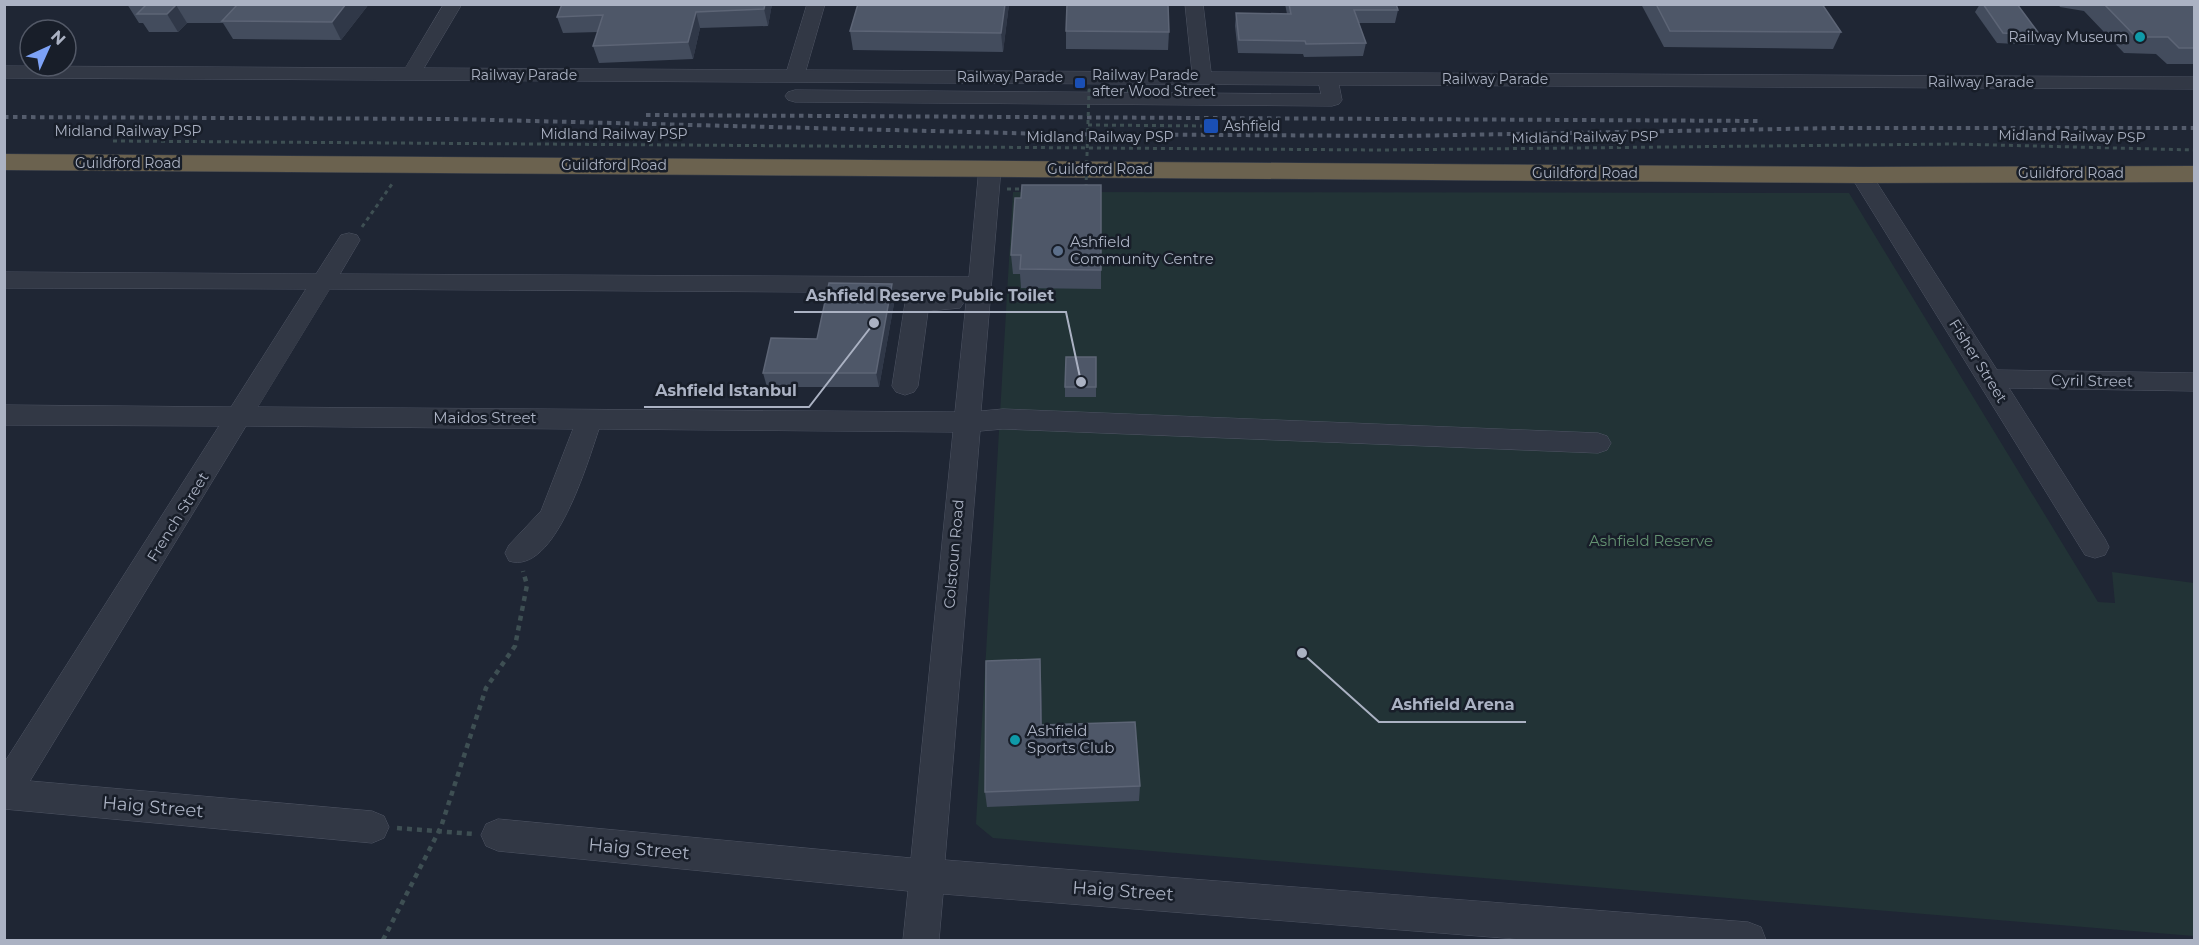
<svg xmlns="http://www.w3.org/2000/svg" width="2199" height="945" viewBox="0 0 2199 945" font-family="Montserrat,sans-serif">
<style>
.green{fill:#223336}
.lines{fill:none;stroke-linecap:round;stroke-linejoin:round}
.minor-casing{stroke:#4f5564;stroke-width:1}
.highway-casing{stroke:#3a404c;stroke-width:1}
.path-far1{stroke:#3e4f53;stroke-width:3;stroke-dasharray:4 4;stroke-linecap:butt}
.path{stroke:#3e4f53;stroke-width:4.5;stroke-dasharray:5 5;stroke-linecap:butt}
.minor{fill:#323845;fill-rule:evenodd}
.highway{fill:#6b624f;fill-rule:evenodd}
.rail{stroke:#545c6c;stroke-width:4;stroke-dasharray:4.5 4.5;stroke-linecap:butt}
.path-bridge{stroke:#3e4f53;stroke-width:3;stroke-dasharray:4 4;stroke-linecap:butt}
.wall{fill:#434c5d}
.shaded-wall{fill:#303848}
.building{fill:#4e5768;stroke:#5d6576;stroke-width:1.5}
.culture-dot{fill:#0f9aa8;stroke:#181e29;stroke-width:2}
.transit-dot{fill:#1a4fb4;stroke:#181e29;stroke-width:2}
.service-dot{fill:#5c6f8a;stroke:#181e29;stroke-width:2}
.labels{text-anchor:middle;stroke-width:5;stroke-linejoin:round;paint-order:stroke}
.far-poi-label{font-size:14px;fill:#abb2c3;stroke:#181e29;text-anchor:start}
.far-street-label{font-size:14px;fill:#abb2c3;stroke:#181e29}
.poi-label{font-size:15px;fill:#abb2c3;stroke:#181e29;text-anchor:start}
.street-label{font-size:15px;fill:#abb2c3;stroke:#181e29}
.park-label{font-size:15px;fill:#649272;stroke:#181e29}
.near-street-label{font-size:18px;fill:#abb2c3;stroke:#181e29}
.leader{fill:none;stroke:#abb2c3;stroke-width:2}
.callout-dot{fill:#abb2c3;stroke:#181e29;stroke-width:2}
.callout-label{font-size:16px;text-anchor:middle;font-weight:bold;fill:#abb2c3;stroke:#181e29;stroke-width:5;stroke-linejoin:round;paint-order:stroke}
</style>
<rect width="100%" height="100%" fill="#1f2634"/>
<path class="green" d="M1013 192 1849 193 2098 602 2115 603 2112 572 2194 583V936L993 838 976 824Z"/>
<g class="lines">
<defs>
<g id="minor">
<path d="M444 4H462L424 68 787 70 807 4H825L806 70 1192 72 1185 4H1203L1211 72 2194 77V89L1339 85 1342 100 1339 104 1332 106 795 102 788 100 785 96 788 92 795 90 1321 94 1319 85 4 78V66L405 68Z"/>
<path d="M990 162 998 163 1001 168 981 411 1003 409 1598 433 1607 436 1611 443 1607 450 1598 453 1003 429 980 431 945 860 1748 922 1761 927 1766 940H1529L943 894 939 940H903L908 891 498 851 486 846 481 835 486 824 498 819 911 858 953 432 599 429C588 461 555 576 509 561L505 553 509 545 541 511 573 429 246 426 30 781 372 811 384 816 389 827 384 838 372 843 4 809V763L219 426 4 425V405L231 407 306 289 4 288V272L316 274 341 235 349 233 357 235 360 240 340 274 969 277 979 168 982 163ZM330 289 967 293 955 412 258 407Z"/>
<path d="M1861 168 1869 170 1872 175 1997 370 2194 373V391L2009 388 2105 539 2109 547 2105 555 2095 558 2085 555 1850 175 1853 170Z"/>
<path d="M952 294 960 296 964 302 960 308 928 311 918 386 914 392 905 395 896 392 892 386 905 303 909 297Z"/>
</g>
<path id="highway" d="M4 154 1861 167 2194 166V182L1861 183 4 170Z"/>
</defs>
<use href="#minor" class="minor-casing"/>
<use href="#highway" class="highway-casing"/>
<g class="path-far1">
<path d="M1088 125 1211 126"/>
<path d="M113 141 1381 150 1955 144 2194 150"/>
<path d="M362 227 392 184"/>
</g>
<g class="path">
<path d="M397 828 474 834"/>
<path d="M383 940 441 827 486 688 515 646 527 585 523 571"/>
</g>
<use href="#minor" class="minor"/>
<use href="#highway" class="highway"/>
<g class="rail">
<path d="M646 115 1762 121"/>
<path d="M4 117 453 119 1050 134 1401 136 1835 128H2194"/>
</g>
<g class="path-bridge">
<path d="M1086 188 1089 90 1183 91"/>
<path d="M1007 189H1024"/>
</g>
</g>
<g class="wall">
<path d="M127 4H369L341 40 233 39 223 23H187L178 32H149L143 23H139Z"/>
<path d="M562 4H772L768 26 700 28 693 59 599 63 593 46 598 32 563 33 557 17Z"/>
<path d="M858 4H1009L1003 52 853 50 850 31Z"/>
<path d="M1285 4H1396L1398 10 1395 23H1359L1366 43 1363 56 1304 57 1303 54 1238 53 1235 26 1236 13 1287 14Z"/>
<path d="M1641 4H1822L1841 32 1833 49 1664 47Z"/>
<path d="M1980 4H2017L2040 35 2034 45 1997 43 1975 12Z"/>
<path d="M2058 4H2194V64H2167L2156 54 2124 53 2084 11 2060 7Z"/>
<path d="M1066 31 1169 32 1168 50 1066 49Z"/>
<path d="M1101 185V289L1021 288 1020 274H1013L1011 255 1021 198Z"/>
<path d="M895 298 879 387H767L763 373 817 339Z"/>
<path d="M1096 357V397H1065V387Z"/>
<path d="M1041 676 1042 725 1140 786 1139 801 987 807 985 792Z"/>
</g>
<g class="shaded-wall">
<path d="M346 4H369L341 40 332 22Z"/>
<path d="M765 4H772L768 26 764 9Z"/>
<path d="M1005 4H1009L1003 52 1001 33Z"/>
<path d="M176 5 187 23 178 32 167 14Z"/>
<path d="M696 12 700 28 693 59 688 42Z"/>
<path d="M892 284 895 298 879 387 876 373Z"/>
<path d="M1040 659 1041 676 1042 742 1041 725Z"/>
</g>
<g class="building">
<path d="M147 4H346L332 22 222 21 237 5H176L167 14H137Z"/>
<path d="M562 4H765L764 9 696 12 688 42 593 46 603 15 557 17Z"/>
<path d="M858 4H1005L1001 33 850 31Z"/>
<path d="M1067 4H1168L1169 32 1066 31Z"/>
<path d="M1289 4H1396L1398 10H1354L1366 43 1306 44 1305 41 1239 40 1236 13 1291 14Z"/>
<path d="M1656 4H1822L1841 32 1670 31Z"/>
<path d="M1983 4H2017L2040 35 2003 33Z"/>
<path d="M2104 4H2194V48H2179L2168 37H2136Z"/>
<path d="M1022 185H1101V270L1020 269 1021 255H1011L1015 198H1021Z"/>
<path d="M829 283 892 284 876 373H763L771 338 817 339Z"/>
<path d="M1066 357H1096V387H1065Z"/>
<path d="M1040 659 1041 725 1135 722 1140 786 985 792 986 661Z"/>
</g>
<g class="culture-dot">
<circle cx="2140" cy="37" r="6"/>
<circle cx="1015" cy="740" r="6"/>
</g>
<g class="transit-dot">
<rect x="1074" y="77" width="12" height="12" rx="3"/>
<rect x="1203" y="118" width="16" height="16" rx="3"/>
</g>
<circle class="service-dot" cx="1058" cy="251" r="6"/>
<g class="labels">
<g class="far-poi-label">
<text x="2128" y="42" text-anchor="end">Railway Museum</text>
<text x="1092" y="80">Railway Parade<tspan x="1092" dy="16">after Wood Street</tspan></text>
<text x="1224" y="131">Ashfield</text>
</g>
<g class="far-street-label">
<text x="524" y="80">Railway Parade</text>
<text x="1010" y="82">Railway Parade</text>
<text x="1495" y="84">Railway Parade</text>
<text x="1981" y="87">Railway Parade</text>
<text x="128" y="136">Midland Railway PSP</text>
<text x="614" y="139">Midland Railway PSP</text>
<text transform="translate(2072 136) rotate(1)" y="5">Midland Railway PSP</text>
<text x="1100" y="142">Midland Railway PSP</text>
<text transform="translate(1585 137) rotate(-1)" y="5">Midland Railway PSP</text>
<text x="128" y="168">Guildford Road</text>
<text x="614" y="170">Guildford Road</text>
<text x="1100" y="174">Guildford Road</text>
<text x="1585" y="178">Guildford Road</text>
<text x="2071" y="178">Guildford Road</text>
</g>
<g class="poi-label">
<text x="1070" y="247">Ashfield<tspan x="1070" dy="17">Community Centre</tspan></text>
<text x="1027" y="736">Ashfield<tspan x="1027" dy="17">Sports Club</tspan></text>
</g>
<g class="street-label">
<text transform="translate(1978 361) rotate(58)" y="5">Fisher Street</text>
<text transform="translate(2092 381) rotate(1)" y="5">Cyril Street</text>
<text x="485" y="423">Maidos Street</text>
<text transform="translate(178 517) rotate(-58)" y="5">French Street</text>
<text transform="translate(954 554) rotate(-85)" y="5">Colstoun Road</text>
</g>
<g class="park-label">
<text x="1651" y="546">Ashfield Reserve</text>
</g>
<g class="near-street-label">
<text transform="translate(153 807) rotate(5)" y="6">Haig Street</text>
<text transform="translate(639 849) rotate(5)" y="6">Haig Street</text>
<text transform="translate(1123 891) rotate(4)" y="6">Haig Street</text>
</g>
</g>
<path class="leader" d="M1081 382L1066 312H794M874 323L809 407H644M1302 653L1379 722H1526"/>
<g class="callout-dot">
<circle cx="1081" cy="382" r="6"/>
<circle cx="874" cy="323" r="6"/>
<circle cx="1302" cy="653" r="6"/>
</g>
<g class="callout-label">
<text x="930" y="301">Ashfield Reserve Public Toilet</text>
<text x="726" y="396">Ashfield Istanbul</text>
<text x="1453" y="710">Ashfield Arena</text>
</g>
<rect width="2199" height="945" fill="none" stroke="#abb2c3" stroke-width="12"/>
<g transform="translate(48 48) rotate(45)"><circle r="28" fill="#181e29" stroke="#535967" stroke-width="1.5"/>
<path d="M0-4.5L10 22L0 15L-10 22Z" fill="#7da2f6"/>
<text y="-9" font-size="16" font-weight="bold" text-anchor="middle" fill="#abb2c3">N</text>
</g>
</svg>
